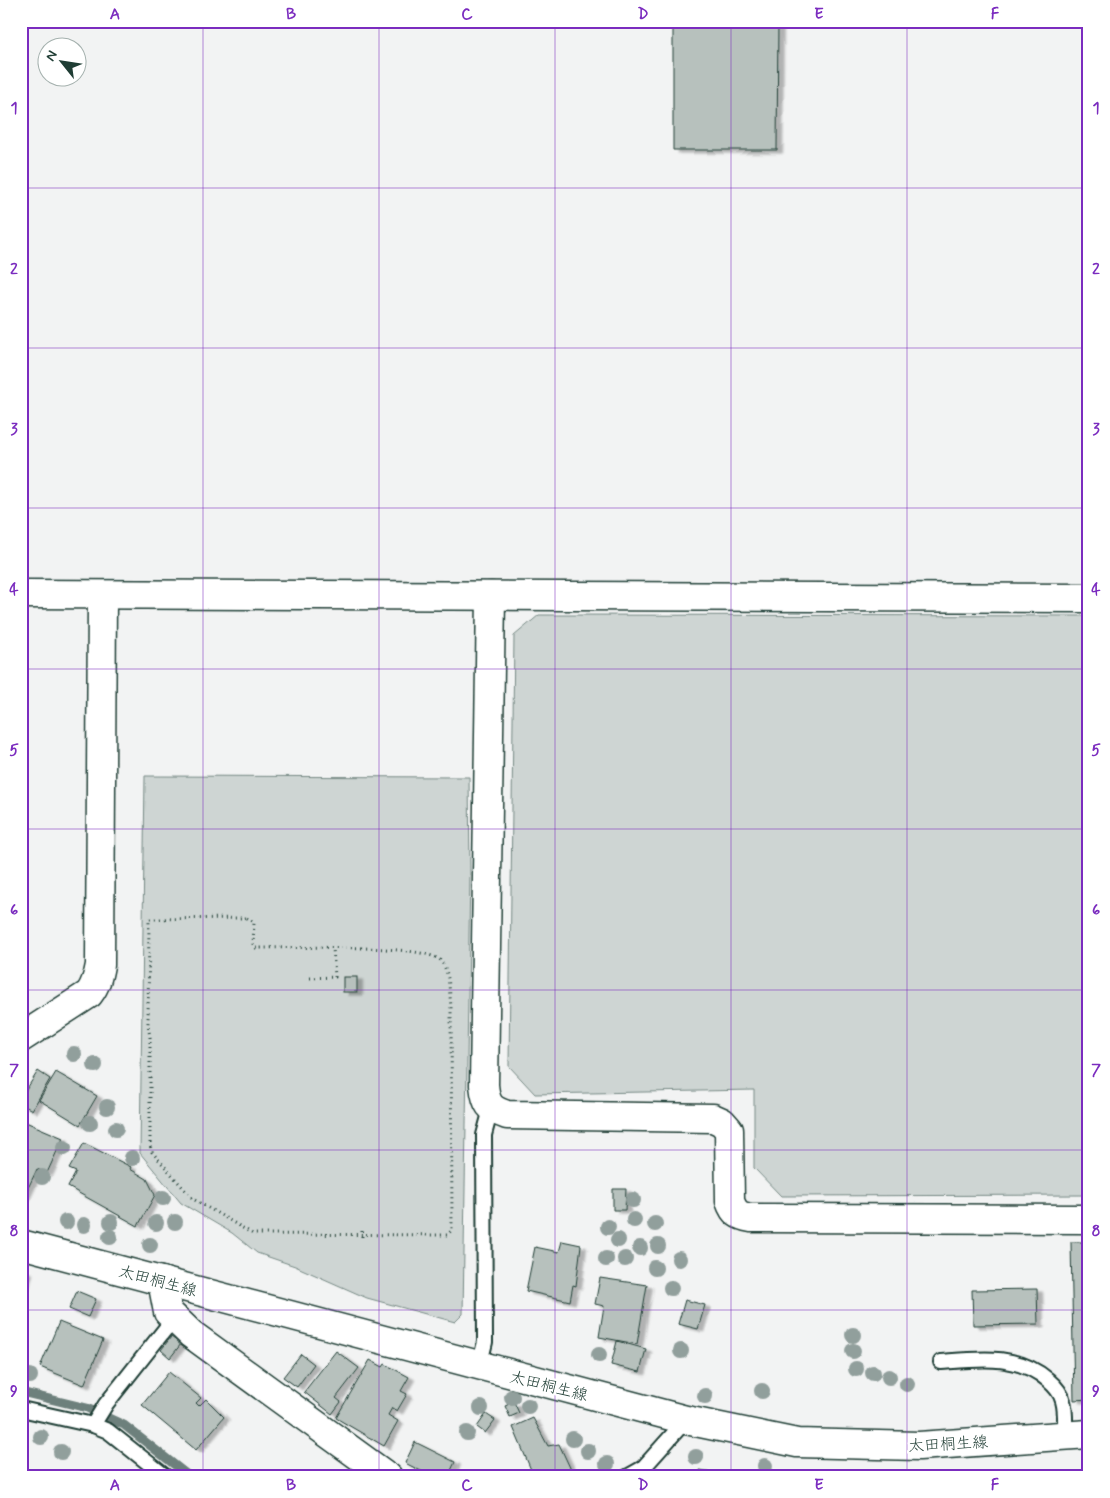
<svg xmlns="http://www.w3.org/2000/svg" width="1110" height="1498" viewBox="0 0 1110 1498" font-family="Mynerve,'Klee One',sans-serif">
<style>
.green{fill:#ced5d3;stroke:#768984}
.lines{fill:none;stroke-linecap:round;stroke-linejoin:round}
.stream{stroke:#6d807b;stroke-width:9}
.building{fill:#b7c1bd;stroke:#1f3d34;filter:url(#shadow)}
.service-casing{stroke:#1f3d34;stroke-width:18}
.minor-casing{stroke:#1f3d34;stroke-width:31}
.secondary-casing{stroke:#1f3d34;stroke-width:31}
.path{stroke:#1f3d34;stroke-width:3;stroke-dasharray:1 4;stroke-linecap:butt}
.service{stroke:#fff;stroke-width:14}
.minor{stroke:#fff;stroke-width:28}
.secondary{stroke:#fff;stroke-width:28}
.tree{fill:#919f9c}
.grid{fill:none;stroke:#7b2cbf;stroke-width:1;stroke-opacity:0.55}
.labels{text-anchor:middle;stroke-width:4.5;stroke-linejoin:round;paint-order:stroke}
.street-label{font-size:16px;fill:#1f3d34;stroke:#fff}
.neatline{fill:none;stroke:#7b2cbf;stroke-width:2}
.grid-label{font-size:16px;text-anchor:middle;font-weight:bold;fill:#7b2cbf}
</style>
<defs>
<filter id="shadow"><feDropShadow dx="5.5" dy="3" stdDeviation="1" flood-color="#0004"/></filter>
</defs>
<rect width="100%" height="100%" fill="#f2f3f3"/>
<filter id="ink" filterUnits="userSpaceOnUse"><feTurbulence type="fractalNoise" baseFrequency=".02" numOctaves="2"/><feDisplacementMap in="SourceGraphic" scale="10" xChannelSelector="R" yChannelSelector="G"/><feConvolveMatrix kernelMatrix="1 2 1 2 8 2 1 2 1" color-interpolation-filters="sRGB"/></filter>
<g filter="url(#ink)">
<g class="green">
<path d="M539 615 1089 616V1195L781 1196 754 1168V1090L535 1094 509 1066 514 636Z"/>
<path d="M145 776 469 777 470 872 463 1314 455 1322 367 1298 295 1266 257 1253 232 1233 181 1203 140 1153Z"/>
</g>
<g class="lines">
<path class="stream" d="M21 1392 87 1408 124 1425 190 1477"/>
</g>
<g class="building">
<path d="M673 21H778L777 150H673Z"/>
<rect x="343" y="977" width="14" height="15"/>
<path d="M38 1071 50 1079 32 1110 21 1104V1098Z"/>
<path d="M56 1072 97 1096 80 1125 39 1100Z"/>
<path d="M21 1120 63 1138 47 1173 37 1169 22 1201Z"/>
<path d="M84 1143 131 1167 130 1169 147 1179 155 1195 138 1226 68 1187 76 1172 69 1169Z"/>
<path d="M613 1189H626L625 1210H613Z"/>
<path d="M562 1241 581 1245 576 1286 573 1285 570 1301 526 1291 535 1247 559 1252Z"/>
<path d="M1071 1242H1089V1399L1074 1400Z"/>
<path d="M21 1270 27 1271 21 1294Z"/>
<path d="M600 1278 647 1285 637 1344 599 1337 604 1306 595 1304Z"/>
<path d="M1037 1289 1038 1324 973 1325 972 1290Z"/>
<path d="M77 1291 96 1299 88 1317 69 1309Z"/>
<path d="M685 1300 705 1305 698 1329 678 1324Z"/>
<path d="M59 1322 103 1340 84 1385 40 1367Z"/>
<path d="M171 1337 181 1344 170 1358 161 1350Z"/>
<path d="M617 1341 646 1349 640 1372 611 1365Z"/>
<path d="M336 1351 359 1368 336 1398 341 1402 332 1414 304 1392Z"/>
<path d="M301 1354 314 1364 297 1387 283 1377Z"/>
<path d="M370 1360 383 1367 385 1364 409 1377 401 1391 407 1394 397 1411 392 1408 388 1415 398 1421 384 1446 336 1418Z"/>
<path d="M169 1372 201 1398 196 1403 199 1406 206 1399 224 1417 196 1450 142 1405Z"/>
<path d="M514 1402 519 1413 510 1417 505 1406Z"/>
<path d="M486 1414 495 1420 485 1433 477 1427Z"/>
<path d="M533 1418 548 1446 559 1444 572 1472 562 1477H542L541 1474 534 1477 513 1427Z"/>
<path d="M415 1442 455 1462 448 1477H433L405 1463Z"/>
<path d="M700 1470 743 1477H700Z"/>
</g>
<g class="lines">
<defs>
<g id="service">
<path d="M941 1362C978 1359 1017 1353 1048 1380 1055 1386 1061 1392 1063 1401 1066 1411 1065 1424 1065 1435"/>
<path d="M479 1367 485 1342 484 1135 491 1109"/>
<path d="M21 1409 93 1425 108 1431 166 1477"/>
<path d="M93 1425 106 1404 174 1318"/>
<path d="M627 1477 643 1468 686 1420"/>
</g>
<g id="minor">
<path d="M21 594 1089 598"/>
<path d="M491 596 484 1085C486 1104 489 1109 507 1115L713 1118 722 1122 729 1130 730 1201C734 1213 739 1216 751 1218L1089 1219"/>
<path d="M21 1038 89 994C96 985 98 976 100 965L102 595"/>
<path d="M162 1281 168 1312 191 1334 388 1477"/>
</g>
<path id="secondary" d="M21 1244 686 1420 797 1443 919 1446 1089 1434"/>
</defs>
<use href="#service" class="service-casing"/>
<use href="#minor" class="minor-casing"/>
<use href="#secondary" class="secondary-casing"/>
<g class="path">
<path d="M247 918 254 922 253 944 256 948C286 948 426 943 441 961 450 973 449 991 451 1006L452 1230 447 1235 253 1234 193 1199 152 1152 150 1145V1037L148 1025 149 919Z"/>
<path d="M310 978 335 977 333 948"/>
<path d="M362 1231V1240"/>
</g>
<use href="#service" class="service"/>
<use href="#minor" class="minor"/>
<use href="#secondary" class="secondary"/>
</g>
<g class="tree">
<circle cx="74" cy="1054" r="8"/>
<circle cx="95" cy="1065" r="8"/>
<circle cx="107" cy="1107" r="8"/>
<circle cx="90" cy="1123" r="8"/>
<circle cx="116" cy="1129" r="8"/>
<circle cx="64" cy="1148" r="8"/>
<circle cx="132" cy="1158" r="8"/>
<circle cx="42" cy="1177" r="8"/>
<circle cx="163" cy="1198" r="8"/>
<circle cx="633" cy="1200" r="8"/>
<circle cx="634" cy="1220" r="8"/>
<circle cx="66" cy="1222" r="8"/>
<circle cx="111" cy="1222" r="8"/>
<circle cx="175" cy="1222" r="8"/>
<circle cx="156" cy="1223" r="8"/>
<circle cx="655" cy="1224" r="8"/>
<circle cx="84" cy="1225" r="8"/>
<circle cx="608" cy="1227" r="8"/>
<circle cx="110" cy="1237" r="8"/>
<circle cx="618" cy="1240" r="8"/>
<circle cx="150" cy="1245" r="8"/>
<circle cx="658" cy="1246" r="8"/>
<circle cx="640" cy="1248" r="8"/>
<circle cx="606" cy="1259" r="8"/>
<circle cx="625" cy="1259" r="8"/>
<circle cx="679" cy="1259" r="8"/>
<circle cx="655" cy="1268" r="8"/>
<circle cx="671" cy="1288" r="8"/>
<circle cx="853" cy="1335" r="8"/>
<circle cx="681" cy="1351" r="8"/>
<circle cx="853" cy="1351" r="8"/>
<circle cx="599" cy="1355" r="8"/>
<circle cx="856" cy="1369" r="8"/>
<circle cx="873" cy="1373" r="8"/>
<circle cx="30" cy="1376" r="8"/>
<circle cx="889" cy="1377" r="8"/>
<circle cx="907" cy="1384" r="8"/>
<circle cx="762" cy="1391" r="8"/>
<circle cx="705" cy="1396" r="8"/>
<circle cx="512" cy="1397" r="8"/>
<circle cx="528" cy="1406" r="8"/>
<circle cx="481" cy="1408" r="8"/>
<circle cx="467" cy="1433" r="8"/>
<circle cx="41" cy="1437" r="8"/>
<circle cx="573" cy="1439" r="8"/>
<circle cx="588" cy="1451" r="8"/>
<circle cx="61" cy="1452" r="8"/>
<circle cx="696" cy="1457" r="8"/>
<circle cx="607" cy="1464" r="8"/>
<circle cx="765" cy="1466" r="8"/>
</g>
</g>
<path class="grid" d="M203 21V1477M379 21V1477M555 21V1477M731 21V1477M907 21V1477M21 188H1089M21 348H1089M21 508H1089M21 669H1089M21 829H1089M21 990H1089M21 1150H1089M21 1310H1089"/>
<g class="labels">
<g class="street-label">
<text transform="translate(158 1280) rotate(15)" y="6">太田桐生線</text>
<text transform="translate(549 1385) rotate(14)" y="6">太田桐生線</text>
<text transform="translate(948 1443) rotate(-3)" y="6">太田桐生線</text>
</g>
</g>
<rect width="1110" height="1498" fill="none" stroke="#fff" stroke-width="55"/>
<g transform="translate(62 62) rotate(300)"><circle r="24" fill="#ffffff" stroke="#a5b1ae"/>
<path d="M0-4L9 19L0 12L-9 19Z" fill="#1f3d34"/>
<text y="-8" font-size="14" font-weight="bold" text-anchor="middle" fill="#1f3d34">N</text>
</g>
<rect x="28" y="28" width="1054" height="1442" class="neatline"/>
<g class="grid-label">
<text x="115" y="19">A</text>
<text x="291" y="19">B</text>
<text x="467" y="19">C</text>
<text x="643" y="19">D</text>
<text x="819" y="19">E</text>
<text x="995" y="19">F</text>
<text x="14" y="113">1</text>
<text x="1096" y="113">1</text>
<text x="14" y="274">2</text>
<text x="1096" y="274">2</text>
<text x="14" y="434">3</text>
<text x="1096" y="434">3</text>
<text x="14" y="594">4</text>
<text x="1096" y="594">4</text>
<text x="14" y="755">5</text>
<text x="1096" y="755">5</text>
<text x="14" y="915">6</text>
<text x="1096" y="915">6</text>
<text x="14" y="1075">7</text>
<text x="1096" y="1075">7</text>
<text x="14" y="1236">8</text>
<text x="1096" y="1236">8</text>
<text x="14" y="1396">9</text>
<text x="1096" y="1396">9</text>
<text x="115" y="1490">A</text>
<text x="291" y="1490">B</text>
<text x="467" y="1490">C</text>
<text x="643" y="1490">D</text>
<text x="819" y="1490">E</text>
<text x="995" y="1490">F</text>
</g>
</svg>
